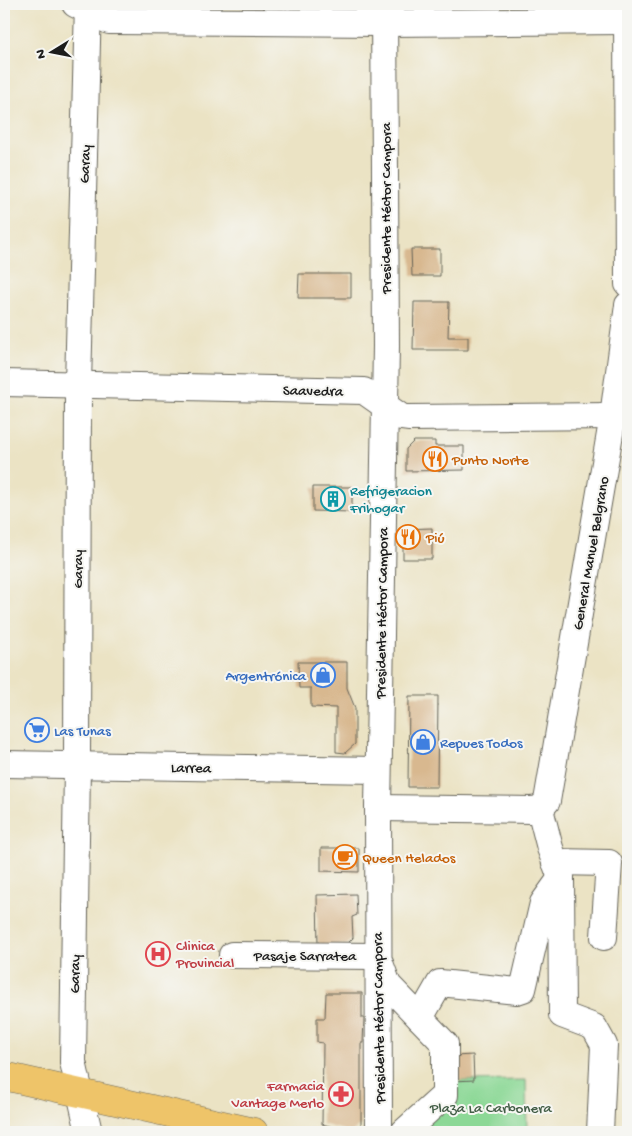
<svg xmlns="http://www.w3.org/2000/svg" width="632" height="1136" viewBox="0 0 632 1136" font-family="'Gochi Hand',sans-serif">
<style>
.green{fill:#8cd896;stroke:#547a59}
.building{fill:#d8b88f}
.lines{fill:none;stroke-linecap:round;stroke-linejoin:round}
.minor-casing{stroke:#646257;stroke-width:28}
.major-casing{stroke:#646257;stroke-width:29}
.path{stroke:#646257;stroke-width:3;stroke-dasharray:4 4;stroke-linecap:butt}
.minor{stroke:#fff;stroke-width:26}
.major{stroke:#eec469;stroke-width:28}
.labels{text-anchor:middle;stroke-width:4;stroke-linejoin:round;paint-order:stroke}
.street-label{font-size:15px;fill:#1c1c1c;stroke:#f6f6f2}
.food-label{font-size:15px;fill:#c56008;stroke:#f6f6f2;text-anchor:start}
.culture-label{font-size:15px;fill:#0d838f;stroke:#f6f6f2;text-anchor:start}
.shop-label{font-size:15px;fill:#366cbe;stroke:#f6f6f2;text-anchor:start}
.health-label{font-size:15px;fill:#be3a42;stroke:#f6f6f2;text-anchor:start}
.park-label{font-size:15px;fill:#435e47;stroke:#f6f6f2}
</style>
<rect width="100%" height="100%" fill="#f6f6f2"/>
<filter id="ink" filterUnits="userSpaceOnUse"><feTurbulence type="fractalNoise" baseFrequency=".02" numOctaves="2"/><feDisplacementMap in="SourceGraphic" scale="10" xChannelSelector="R" yChannelSelector="G"/><feConvolveMatrix kernelMatrix="1 2 1 2 8 2 1 2 1" color-interpolation-filters="sRGB"/></filter>
<filter id="wash" filterUnits="userSpaceOnUse"><feTurbulence type="fractalNoise" baseFrequency=".0096" numOctaves="4" result="noise"/><feDisplacementMap in="SourceGraphic" scale="20" xChannelSelector="R" yChannelSelector="G"/><feGaussianBlur stdDeviation="1.12" result="paint"/><feColorMatrix in="noise" values="0 0 0 0 0 0 0 0 0 0 0 0 0 0 0 0 0 1.4 0 .05"/><feComposite in="paint" operator="in"/></filter>
<g filter="url(#wash)">
<rect width="100%" height="100%" fill="#ebe3c4"/>
<path class="green" d="M526 1080 527 1132H421L454 1081Z"/>
<g id="blocks">
<g class="building">
<path d="M411 249H440V276H412Z"/>
<path d="M299 274H351V298H298Z"/>
<path d="M414 302H449L448 337H468V350H413Z"/>
<path d="M414 441H435V446H464V470L406 471V449Z"/>
<path d="M313 487H352V512L313 511Z"/>
<path d="M432 528V559H403V529Z"/>
<path d="M298 662H347V688L355 708V744L345 753 336 752V708L311 707V688H299Z"/>
<path d="M409 696H438L437 787H408Z"/>
<path d="M321 848H359V872L321 871Z"/>
<path d="M356 894 357 915 352 917 353 938 346 945H318L317 895Z"/>
<path d="M326 993H362V1018H364L363 1043H361V1125L351 1132 322 1124 323 1043 317 1042V1018H325Z"/>
<path d="M473 1055 474 1080 454 1081V1056Z"/>
</g>
</g>
</g>
<g filter="url(#ink)">
<use href="#blocks" fill-opacity="0" stroke="#646257" stroke-width="1"/>
<g class="lines">
<defs>
<g id="minor">
<path d="M75 4 109 21 384 23 627 21"/>
<path d="M88 4 78 384 77 765 73 1062 89 1132"/>
<path d="M627 4 628 284"/>
<path d="M4 383 364 391 401 417 408 418 613 416"/>
<path d="M4 764 378 770"/>
<path d="M378 808 531 810 540 809 547 801 613 416 628 305"/>
<path d="M540 809 550 848 561 878 562 1015 594 1027 604 1045 600 1132"/>
<path d="M555 862 609 863 604 937"/>
<path d="M232 955 377 956"/>
<path d="M380 963 388 985 445 1044V1095L404 1132"/>
<path d="M420 1018 440 983 517 991 523 989 543 903 561 878"/>
<path d="M379 1132 378 808 386 346 384 4"/>
</g>
<path id="major" d="M4 1076 254 1132"/>
</defs>
<use href="#minor" class="minor-casing"/>
<use href="#major" class="major-casing"/>
<path class="path" d="M440 1130H488V1132"/>
<use href="#minor" class="minor"/>
<use href="#major" class="major"/>
</g>
</g>
<defs>
<symbol id="restaurant-ring" viewBox="-11 -11 22 22"><circle r="9.5" fill="#f6f6f2" stroke="#e8710a" stroke-width="1.5"/><path d="M-5-6h1v4h1v-4h1v4h1v-4h1v5L-1.5 .5V6h-2V.5L-5-1ZM5-6V6H3V1.5H1.5Q1.5-4 5-6Z" fill="#e8710a"/></symbol>
<symbol id="building-ring" viewBox="-11 -11 22 22"><circle r="9.5" fill="#f6f6f2" stroke="#0f9aa8" stroke-width="1.5"/><path d="M-4-6H4V6H1V3H-1V6H-4ZM-2.5-4.3h1.7v1.8h-1.7ZM.8-4.3h1.7v1.8H.8ZM-2.5-1h1.7V.8h-1.7ZM.8-1h1.7V.8H.8Z" fill="#0f9aa8"/></symbol>
<symbol id="shop-ring" viewBox="-11 -11 22 22"><circle r="9.5" fill="#f6f6f2" stroke="#3f7fe0" stroke-width="1.5"/><path d="M-5-2.5h2.3a2.7 3.5 0 0 1 5.4 0H5L5.5 6h-11ZM-1.5-2.5h3a1.5 2.3 0 0 0-3 0Z" fill="#3f7fe0"/></symbol>
<symbol id="supermarket-ring" viewBox="-11 -11 22 22"><circle r="9.5" fill="#f6f6f2" stroke="#3f7fe0" stroke-width="1.5"/><path d="M-6-5.5h2.5l.6 2H6L4.5 2H-2.5L-4.4-4H-6ZM-1.5 3.2a1.3 1.3 0 1 0 .1 0ZM3 3.2a1.3 1.3 0 1 0 .1 0Z" fill="#3f7fe0"/></symbol>
<symbol id="cafe-ring" viewBox="-11 -11 22 22"><circle r="9.5" fill="#f6f6f2" stroke="#e8710a" stroke-width="1.5"/><path d="M-5.5-4.5H6V0H3Q3 3.5 0 3.5H-2.5Q-5.5 3.5-5.5 0ZM3-3.2v2h1.7v-2ZM-6 4.5H4V6H-6Z" fill="#e8710a"/></symbol>
<symbol id="hospital-ring" viewBox="-11 -11 22 22"><circle r="9.5" fill="#f6f6f2" stroke="#e0444e" stroke-width="1.5"/><path d="M-5-5h3v3.5h4V-5h3V5h-3V1.5h-4V5h-3Z" fill="#e0444e"/></symbol>
<symbol id="pharmacy-ring" viewBox="-11 -11 22 22"><circle r="9.5" fill="#f6f6f2" stroke="#e0444e" stroke-width="1.5"/><path d="M-2-6h4v4h4v4h-4v4h-4v-4h-4v-4h4Z" fill="#e0444e"/></symbol>
</defs>
<g fill-rule="evenodd">
<use href="#restaurant-ring" x="421" y="445" width="28" height="28"/>
<use href="#building-ring" x="319" y="485" width="28" height="28"/>
<use href="#restaurant-ring" x="394" y="523" width="28" height="28"/>
<use href="#shop-ring" x="309" y="661" width="28" height="28"/>
<use href="#supermarket-ring" x="23" y="716" width="28" height="28"/>
<use href="#shop-ring" x="409" y="728" width="28" height="28"/>
<use href="#cafe-ring" x="331" y="843" width="28" height="28"/>
<use href="#hospital-ring" x="144" y="940" width="28" height="28"/>
<use href="#pharmacy-ring" x="327" y="1080" width="28" height="28"/>
</g>
<g class="labels">
<g class="street-label">
<text transform="translate(84 164) rotate(-88)" y="5">Garay</text>
<text transform="translate(385 208) rotate(-90)" y="5">Presidente Héctor Campora</text>
<text transform="translate(313 390) rotate(1)" y="5">Saavedra</text>
<text transform="translate(590 553) rotate(-80)" y="5">General Manuel Belgrano</text>
<text transform="translate(77 569) rotate(-90)" y="5">Garay</text>
<text transform="translate(381 613) rotate(-89)" y="5">Presidente Héctor Campora</text>
<text transform="translate(191 767) rotate(1)" y="5">Larrea</text>
<text x="305" y="960">Pasaje Sarratea</text>
<text transform="translate(74 974) rotate(-89)" y="5">Garay</text>
<text transform="translate(378 1018) rotate(-91)" y="5">Presidente Héctor Campora</text>
</g>
<g class="food-label">
<text x="452" y="464">Punto Norte</text>
<text x="426" y="542">Piú</text>
<text x="362" y="862">Queen Helados</text>
</g>
<g class="culture-label">
<text x="350" y="495">Refrigeracion<tspan x="350" dy="17">Frihogar</tspan></text>
</g>
<g class="shop-label">
<text x="306" y="680" text-anchor="end">Argentrónica</text>
<text x="54" y="735">Las Tunas</text>
<text x="440" y="747">Repues Todos</text>
</g>
<g class="health-label">
<text x="176" y="950">Clinica<tspan x="176" dy="17">Provincial</tspan></text>
<text x="324" y="1090" text-anchor="end">Farmacia<tspan x="324" dy="17">Vantage Merlo</tspan></text>
</g>
<g class="park-label">
<text x="491" y="1112">Plaza La Carbonera</text>
</g>
</g>
<rect width="632" height="1136" fill="none" stroke="#f6f6f2" stroke-width="20"/>
<g transform="translate(52 52) rotate(260)" stroke="#f6f6f2" stroke-width="4" paint-order="stroke">
<path d="M0-4L9 19L0 12L-9 19Z" fill="#1c1c1c"/>
<text y="-8" font-size="14" font-weight="bold" text-anchor="middle" fill="#1c1c1c">N</text>
</g>
</svg>
